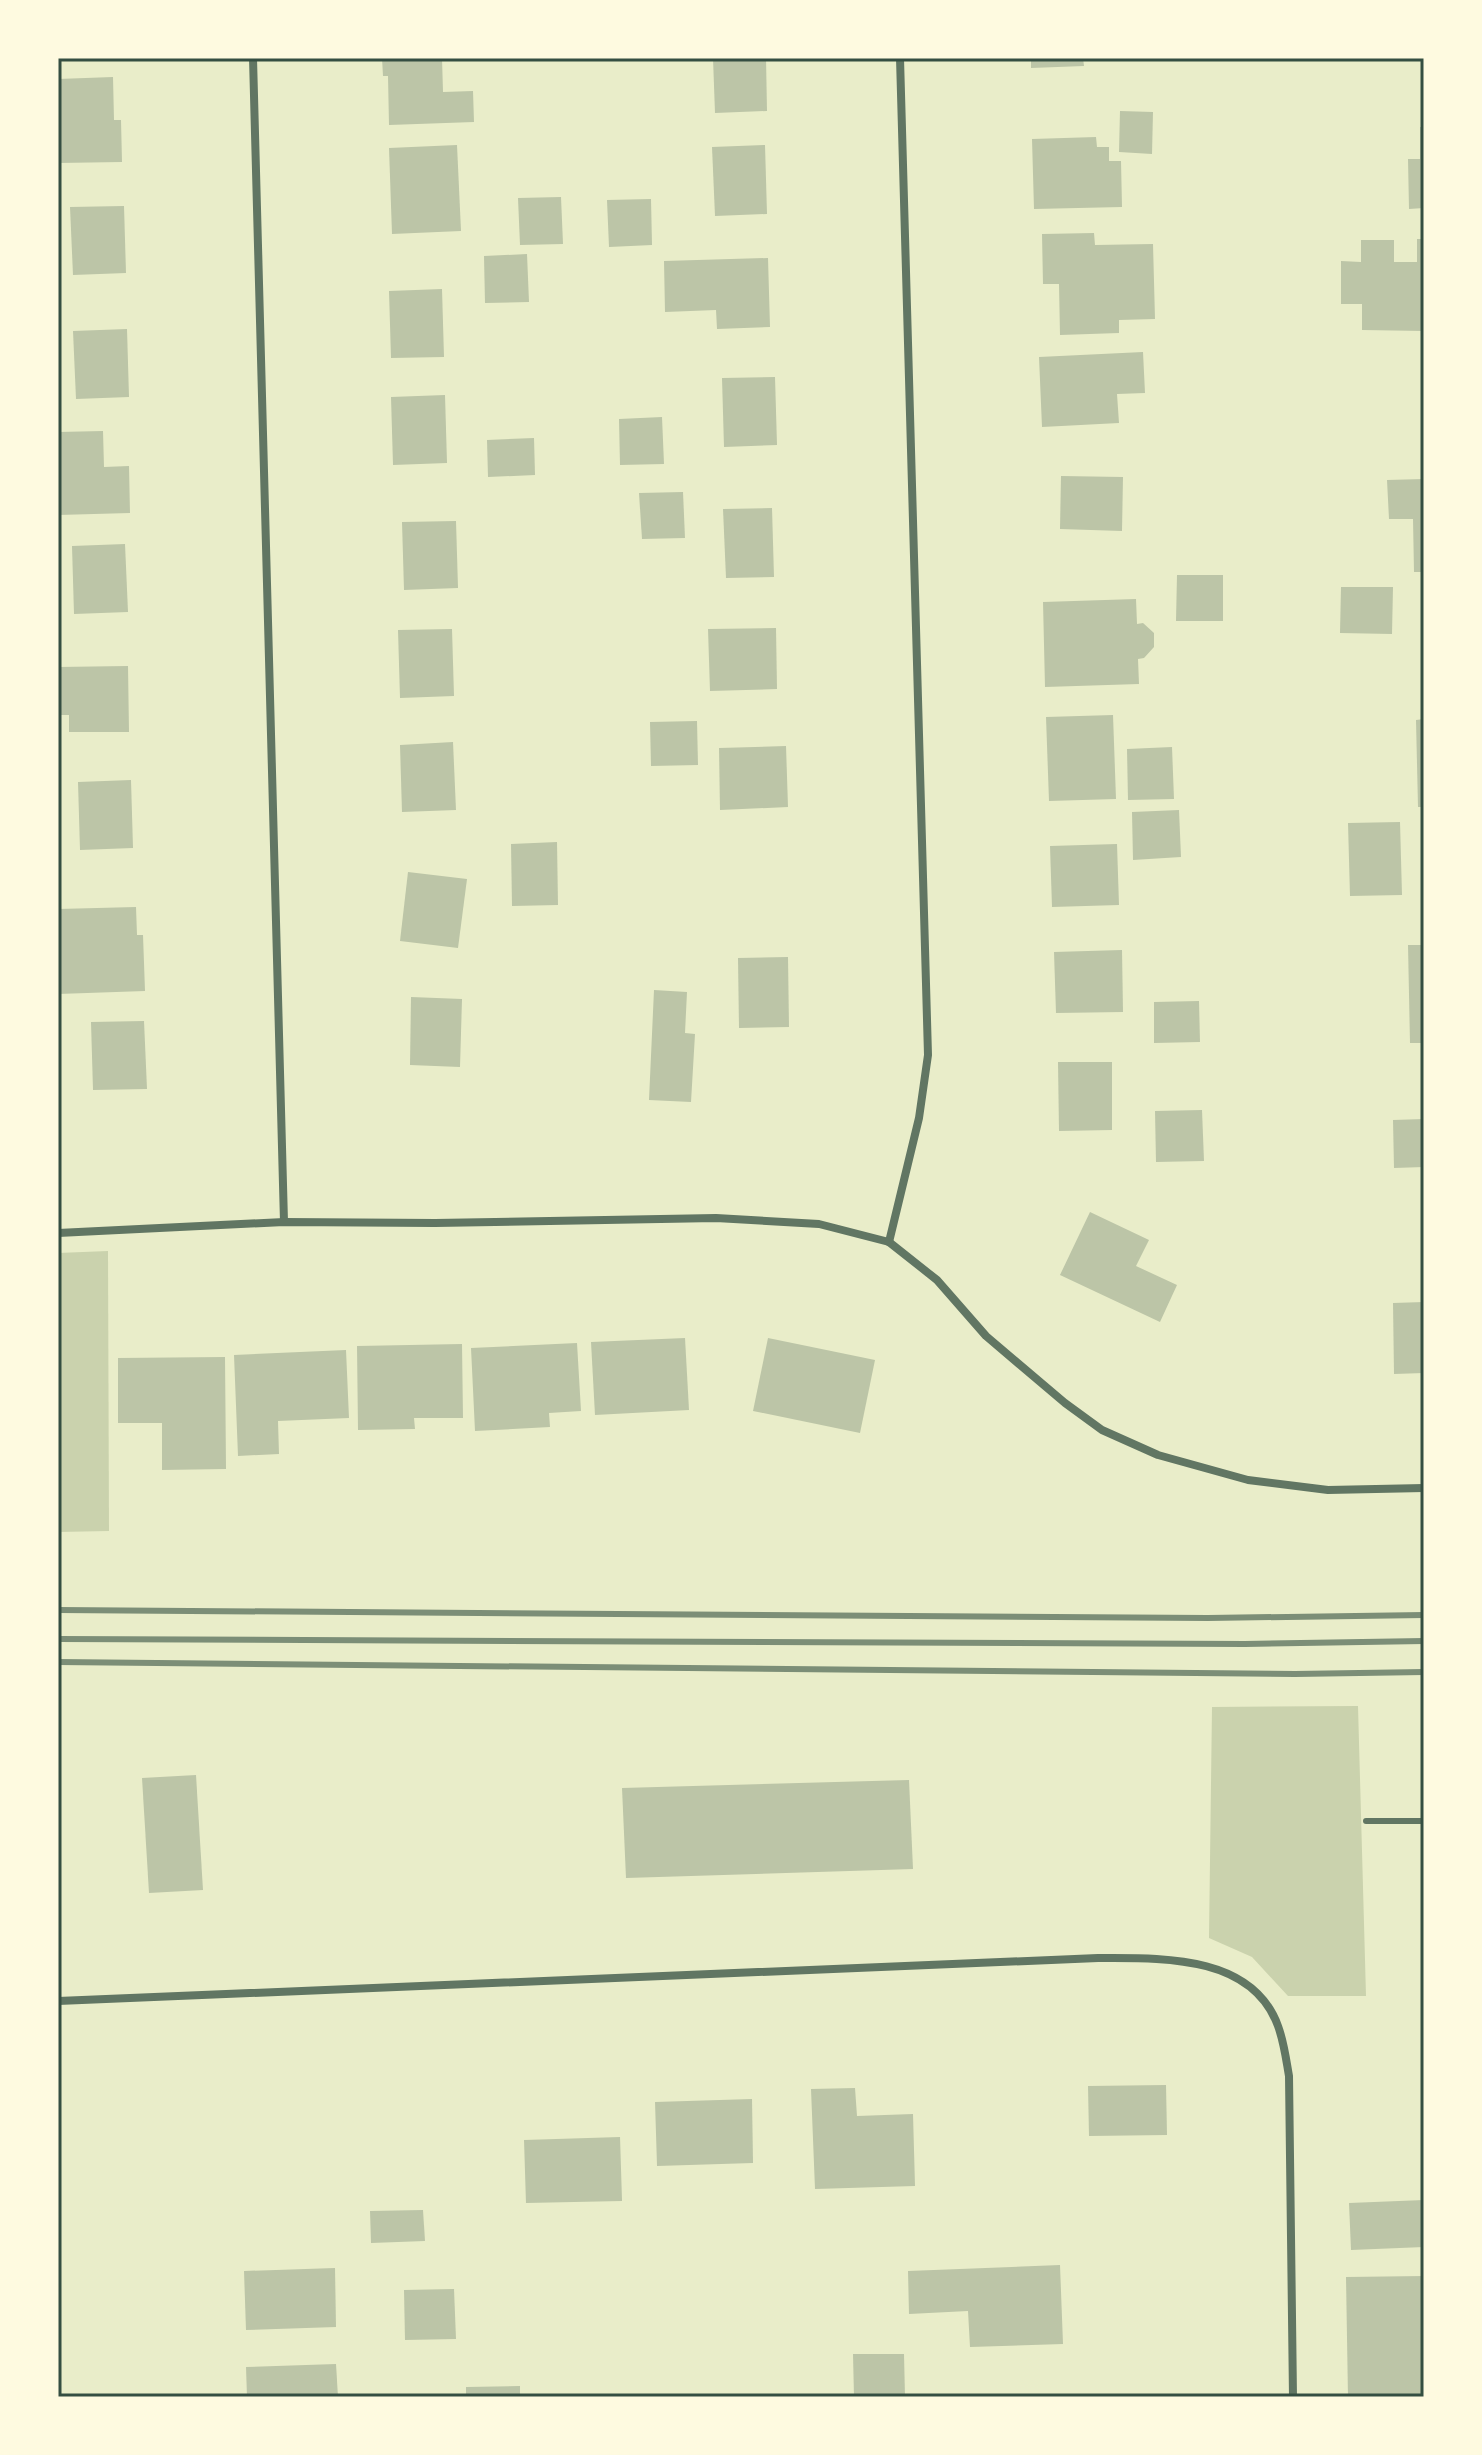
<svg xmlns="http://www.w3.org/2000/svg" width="1482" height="2455" viewBox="0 0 1482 2455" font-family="Signika,sans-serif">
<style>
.green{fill:#cad2ad}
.building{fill:#bcc5a7}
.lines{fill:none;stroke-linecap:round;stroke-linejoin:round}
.service{stroke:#617663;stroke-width:6}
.minor{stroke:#617663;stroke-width:8}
.rail{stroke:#7c8e77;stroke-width:6}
.neatline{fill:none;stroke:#344e41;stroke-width:3}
</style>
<rect width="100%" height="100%" fill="#e9edc9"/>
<g class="green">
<path d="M108 1251 109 1531 58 1532V1253Z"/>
<path d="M1358 1706 1366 1996H1288L1252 1957 1209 1938 1212 1707Z"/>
</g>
<g class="building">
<path d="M382 58H442L443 92 473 91 474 122 389 125 388 76H383Z"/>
<path d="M713 58H766L767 111 715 113Z"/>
<path d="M1031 58H1083L1084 66 1031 68Z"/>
<path d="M113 77 114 120H121L122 162 58 163V79Z"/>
<path d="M1120 111 1153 112 1152 154 1119 152Z"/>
<path d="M1420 127H1424V208L1409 209 1408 159H1420Z"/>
<path d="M1096 137 1097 147H1109V161H1121L1122 207 1034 209 1032 139Z"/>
<path d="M457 145 461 231 392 234 389 148Z"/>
<path d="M765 145 767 214 715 216 712 147Z"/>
<path d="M561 197 563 244 520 245 518 198Z"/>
<path d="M651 199 652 245 609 247 607 200Z"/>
<path d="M124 206 126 273 73 275 70 207Z"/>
<path d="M1094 233 1095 245 1153 244 1155 319 1119 320V333L1060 335 1059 284H1043L1042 234Z"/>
<path d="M1417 239H1424V331L1362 330V304H1341V261L1361 262V240H1394V262H1417Z"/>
<path d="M527 254 529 302 485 303 484 256Z"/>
<path d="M768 258 770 327 717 329 716 310 665 312 664 261Z"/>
<path d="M442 289 444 357 391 358 389 291Z"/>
<path d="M127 329 129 397 76 399 73 331Z"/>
<path d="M1143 352 1145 393 1117 394 1119 423 1042 427 1039 357Z"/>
<path d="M775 377 777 445 724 447 722 378Z"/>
<path d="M445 395 447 463 393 465 391 397Z"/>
<path d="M662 417 664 464 620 465 619 419Z"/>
<path d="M103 431 104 467 129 466 130 513 58 515V432Z"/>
<path d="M534 438 535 475 488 477 487 440Z"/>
<path d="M1061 476 1123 477 1122 531 1060 529Z"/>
<path d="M1424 479V572H1414L1413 519H1389L1387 480Z"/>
<path d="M683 492 685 538 642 539 639 493Z"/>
<path d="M772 508 774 577 726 578 723 509Z"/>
<path d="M456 521 458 588 404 590 402 522Z"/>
<path d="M125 544 128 612 74 614 72 546Z"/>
<path d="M1177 575H1223V621H1176Z"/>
<path d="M1341 587H1393L1392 634 1340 633Z"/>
<path d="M1136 599 1137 624 1143 623 1154 633V647L1144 658 1138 659 1139 684 1045 687 1043 602Z"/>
<path d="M776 628 777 689 710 691 708 629Z"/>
<path d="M452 629 454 696 400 698 398 630Z"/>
<path d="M128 666 129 732H69V715H58V667Z"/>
<path d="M1113 715 1116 799 1049 801 1046 717Z"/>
<path d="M1424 719V807H1418L1416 720Z"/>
<path d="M697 721 698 765 651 766 650 722Z"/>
<path d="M453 742 456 810 402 812 400 745Z"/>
<path d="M786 746 788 807 720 810 719 748Z"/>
<path d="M1172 747 1174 799 1128 800 1127 749Z"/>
<path d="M131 780 133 848 80 850 78 782Z"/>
<path d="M1179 810 1181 857 1133 860 1132 812Z"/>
<path d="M1400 822 1402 895 1350 896 1348 823Z"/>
<path d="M557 842 558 905 512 906 511 844Z"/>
<path d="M1117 844 1119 905 1052 907 1050 846Z"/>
<path d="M408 872 467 879 458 948 400 941Z"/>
<path d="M136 907 137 935H143L145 991 58 994V909Z"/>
<path d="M1408 945H1424V1043H1410Z"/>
<path d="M1122 950 1123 1012 1056 1013 1054 952Z"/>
<path d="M788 957 789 1027 739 1028 738 958Z"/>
<path d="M654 990 687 992 685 1033 695 1034 691 1102 649 1100Z"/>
<path d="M411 997 462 999 460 1067 410 1065Z"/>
<path d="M1199 1001 1200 1042 1154 1043V1002Z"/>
<path d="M144 1021 147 1089 93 1090 91 1022Z"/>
<path d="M1058 1062H1112V1130L1059 1131Z"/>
<path d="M1202 1110 1204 1161 1156 1162 1155 1111Z"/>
<path d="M1424 1119V1167L1394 1168 1393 1120Z"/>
<path d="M1090 1212 1149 1240 1136 1266 1177 1285 1160 1322 1060 1275Z"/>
<path d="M1424 1302V1373L1394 1374 1393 1303Z"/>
<path d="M685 1338 689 1410 595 1415 591 1342Z"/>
<path d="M768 1338 875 1360 860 1433 753 1411Z"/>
<path d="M577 1343 581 1411 549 1413 550 1427 475 1431 471 1348Z"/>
<path d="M462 1344 463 1418H414L415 1429 358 1430 357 1346Z"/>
<path d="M346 1350 349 1418 278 1421 279 1454 238 1456 234 1355Z"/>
<path d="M225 1357 226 1469 162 1470V1423H118V1358Z"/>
<path d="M196 1775 203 1890 149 1893 142 1778Z"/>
<path d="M909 1780 913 1869 626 1878 622 1788Z"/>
<path d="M1166 2085 1167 2135 1089 2136 1088 2086Z"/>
<path d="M855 2088 857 2116 913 2114 915 2186 815 2189 811 2089Z"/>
<path d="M752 2099 753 2163 657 2166 655 2102Z"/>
<path d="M620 2137 622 2201 526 2203 524 2140Z"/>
<path d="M1424 2200V2247L1351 2250 1349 2203Z"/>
<path d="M423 2210 425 2241 371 2243 370 2211Z"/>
<path d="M1060 2265 1063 2344 970 2347 968 2311 909 2314 908 2271Z"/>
<path d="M335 2268 336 2327 246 2330 244 2271Z"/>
<path d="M1424 2276V2397H1348L1346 2277Z"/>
<path d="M454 2289 456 2339 405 2340 404 2290Z"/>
<path d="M853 2354H904L905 2397H854Z"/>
<path d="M336 2364 338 2397H247L246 2367Z"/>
<path d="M520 2386V2397H466V2387Z"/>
</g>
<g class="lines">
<path class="service" d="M1366 1821H1424"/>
<g class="minor">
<path d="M253 58 284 1222"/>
<path d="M58 1233 284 1222 435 1223 716 1218 819 1224 889 1242 937 1280 986 1336 1065 1403 1102 1430 1158 1455 1248 1480 1328 1490 1424 1488"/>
<path d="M889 1242 919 1118 928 1055 900 58"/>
<path d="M58 2001 1098 1958C1160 1958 1252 1954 1278 2026 1284 2042 1286 2059 1289 2076L1293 2397"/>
</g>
<g class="rail">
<path d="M58 1610 1208 1618 1424 1615"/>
<path d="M58 1639 1245 1644 1424 1641"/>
<path d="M58 1662 1295 1674 1424 1672"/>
</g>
</g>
<rect width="1482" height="2455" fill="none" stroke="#fefae0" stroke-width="120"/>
<rect x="60" y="60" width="1362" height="2335" class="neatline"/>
</svg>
